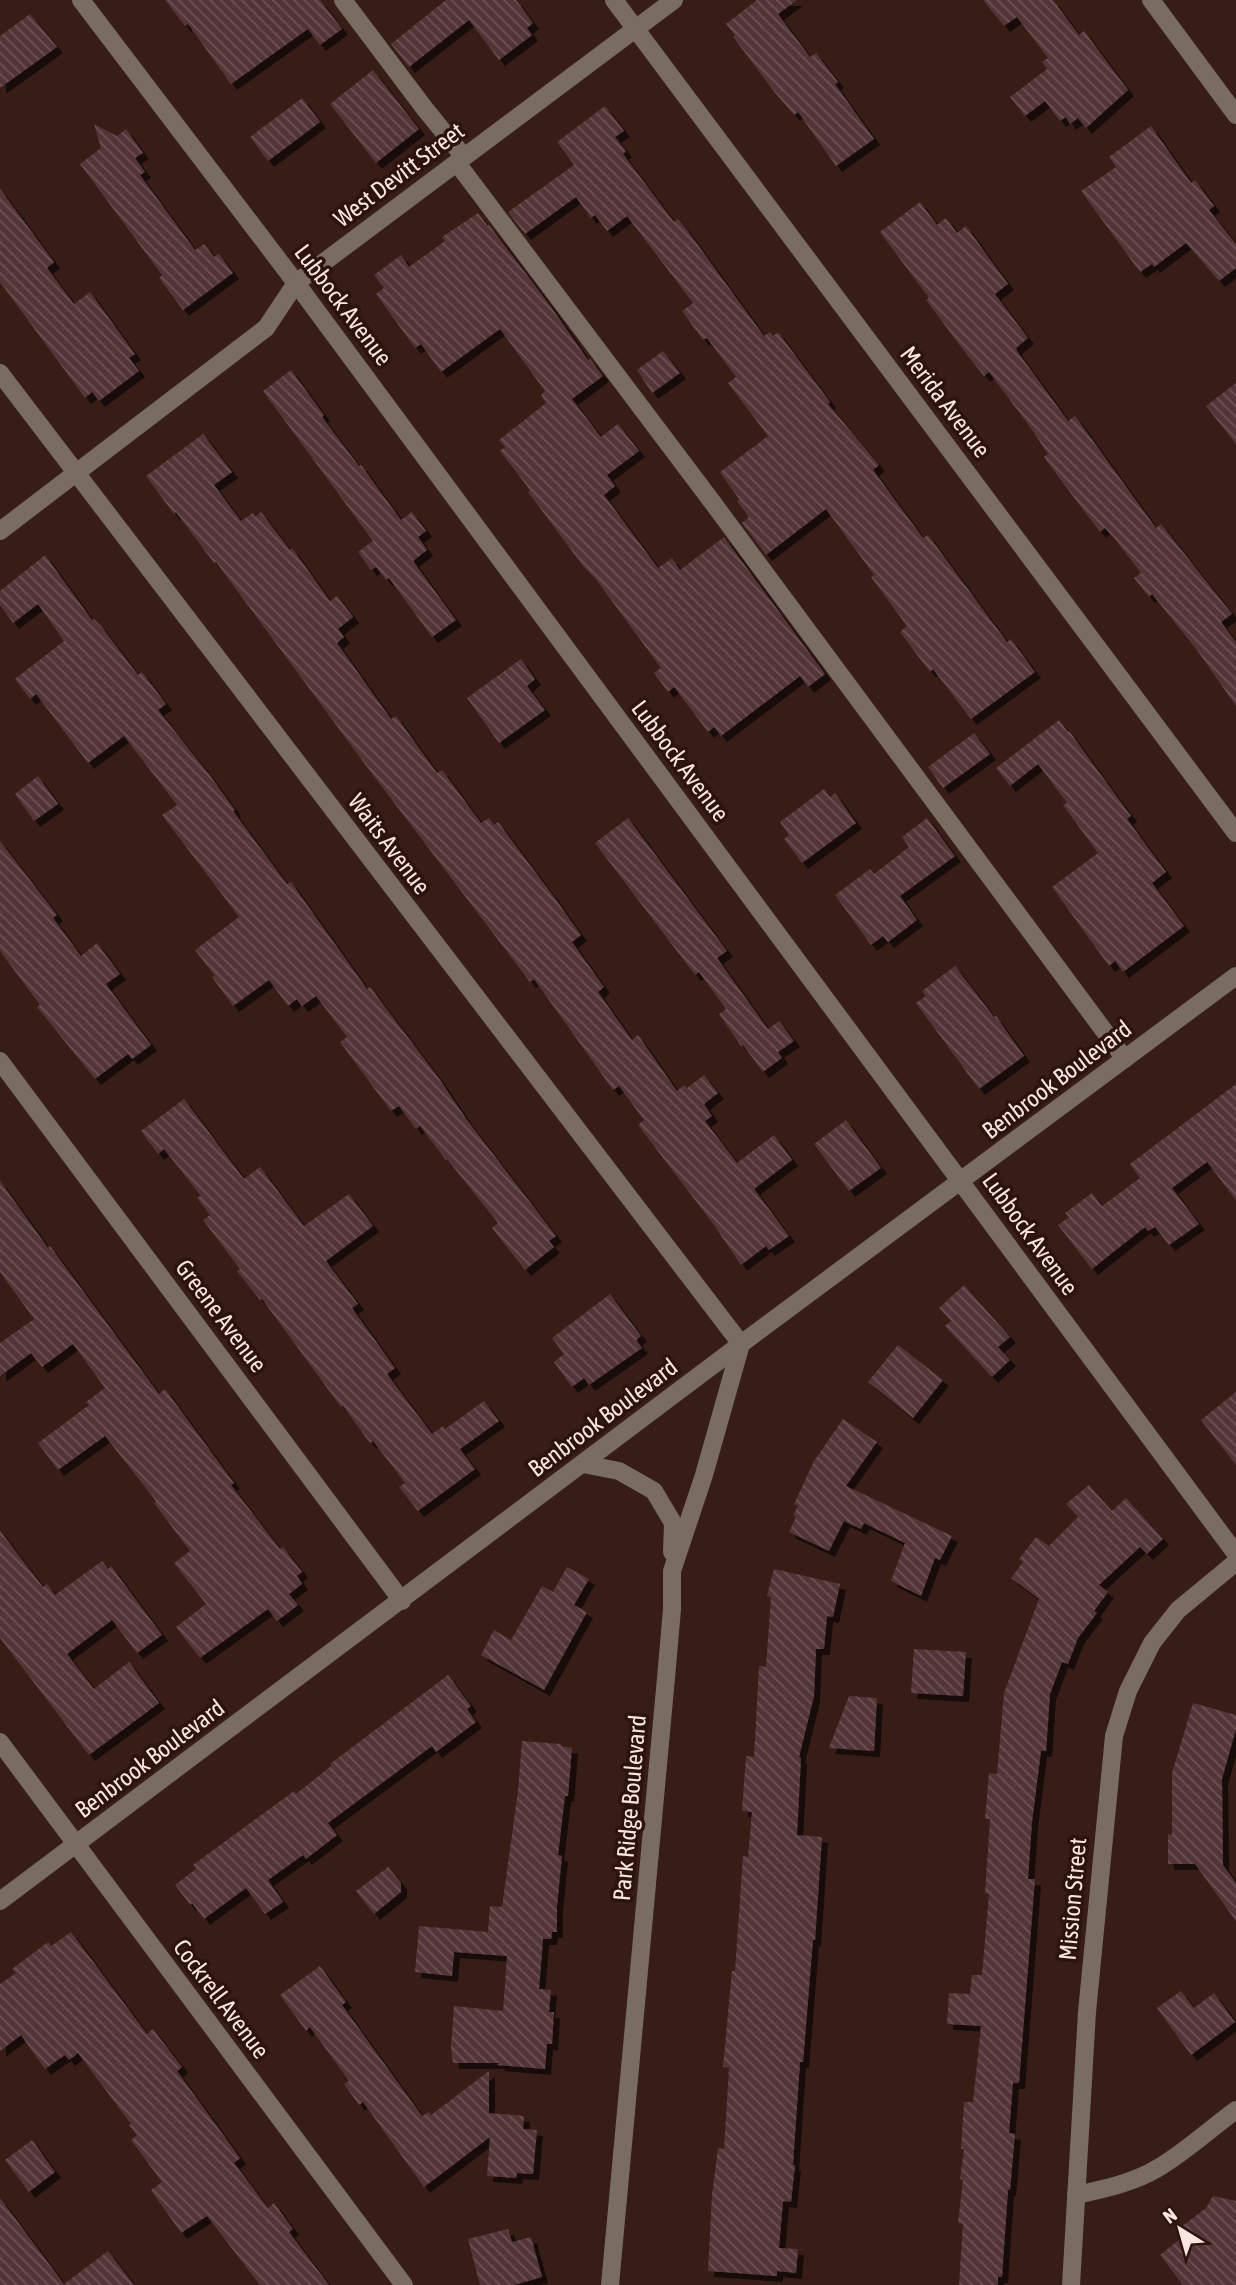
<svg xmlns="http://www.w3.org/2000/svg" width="1236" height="2285" viewBox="0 0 1236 2285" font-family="'Asap Condensed',sans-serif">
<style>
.building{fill:url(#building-back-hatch);filter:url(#shadow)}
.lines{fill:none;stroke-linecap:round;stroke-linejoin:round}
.minor{stroke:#786c63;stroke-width:18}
.labels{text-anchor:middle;stroke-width:7;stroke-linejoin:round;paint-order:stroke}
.street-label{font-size:24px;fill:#f9e6e1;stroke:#2d130d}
</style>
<defs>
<pattern id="building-back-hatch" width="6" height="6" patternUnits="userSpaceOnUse" patternTransform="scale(1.75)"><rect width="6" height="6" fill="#533539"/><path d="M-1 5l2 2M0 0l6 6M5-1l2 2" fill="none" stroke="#6c5255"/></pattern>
<filter id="shadow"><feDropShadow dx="6" dy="6" stdDeviation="0" flood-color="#0009"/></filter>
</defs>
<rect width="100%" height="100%" fill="#371d16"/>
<g class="building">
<path d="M165 0H320L342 29 320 45 308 29 231 84 188 24 185 26Z"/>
<path d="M446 0H516L533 23 527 28 532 35 499 60 469 20 409 67 391 44Z"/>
<path d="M757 0H797L778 14 810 57 816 53 838 82 835 84 874 139 836 166 798 112 794 115 776 94 733 37 735 35 726 24Z"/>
<path d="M983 0H1053L1079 35 1084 31 1128 90 1086 128 1078 118 1070 124 1066 117 1060 121 1045 101 1025 116 1010 97 1047 69 1042 62 1048 58 1017 17 1004 26Z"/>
<path d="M30 14 57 47 0 88V36Z"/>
<path d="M373 70 419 129 376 163 330 104Z"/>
<path d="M302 98 320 122 268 161 250 137Z"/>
<path d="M605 106 624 131 615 137 626 151 623 154 674 222 678 219 687 230 764 336 770 332 773 336 778 332 830 402 828 404 879 465 873 470 923 538 928 535 1007 642 1011 639 1035 672 971 719 933 669 930 672 900 632 907 626 871 577 874 575 826 509 766 555 742 523 749 517 737 501 739 499 720 472 768 436 728 383 736 377 707 338 703 340 682 311 693 303 627 216 607 231 595 215 591 218 576 197 525 234 508 212 574 165 557 142Z"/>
<path d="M94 124 117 136 126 129 143 153 135 158 145 172 140 175 195 250 204 244 214 257 219 254 233 273 183 310 159 278 162 275 80 164 101 148Z"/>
<path d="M1151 126 1191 183 1195 180 1214 206 1209 210 1236 244V268L1219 281 1186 243 1154 267 1152 264 1140 272 1081 191 1116 167 1109 157Z"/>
<path d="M0 189 54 262 47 268 74 304 90 292 135 354 129 358 139 371 99 401 92 392 85 398 0 282Z"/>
<path d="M920 202 937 225 946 218 957 233 966 226 1008 284 995 294 1028 338 1016 348 1017 351 1068 421 1075 416 1156 528 1161 524 1232 614 1221 622 1236 642V706L1197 650 1152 594 1149 597 1134 578 1141 573 1114 538 1105 528 1100 532 1063 483 1044 457 1048 454 1028 424 989 372 984 376 967 355 926 300 929 298 880 232Z"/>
<path d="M478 213 488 226 489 225 549 304 588 360 590 359 603 376 572 399 601 437 618 424 639 451 607 475 615 486 604 495 658 568 672 558 680 570 724 537 825 674 808 687 800 676 721 736 714 727 708 732 674 687 668 692 654 673 661 668 595 578 583 566 528 492 530 490 500 451 505 447 499 440 546 403 541 395 545 391 500 329 441 372 421 344 415 348 376 294 384 288 374 275 401 255 409 267 445 241 442 237Z"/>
<path d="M663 351 680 373 652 393 637 370Z"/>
<path d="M291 370 324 415 322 417 359 466 361 465 401 520 412 512 426 531 418 537 427 550 413 561 456 620 432 637 389 578 386 580 376 567 371 570 358 552 373 541 263 391Z"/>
<path d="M1236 383V444L1206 406Z"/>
<path d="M203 434 232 472 214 485 241 521 253 513 255 517 261 512 290 550 292 548 330 601 337 596 353 617 338 629 344 637 337 643 391 719 396 716 437 773 442 770 481 823 489 818 494 825 498 822 554 897 581 935 572 942 604 987 598 992 632 1040 638 1035 677 1091 684 1085 687 1088 704 1075 718 1093 704 1104 712 1116 705 1121 737 1163 774 1135 792 1160 754 1189 789 1236 769 1250 766 1246 741 1265 714 1225 638 1125 644 1120 619 1086 613 1090 534 979 530 982 514 961 364 763 216 562 214 563 176 512 174 514 146 476Z"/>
<path d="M45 555 92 620 94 619 101 626 138 675 142 672 166 704 158 710 211 777 235 810 233 811 287 884 291 882 367 989 370 987 438 1077 467 1120 556 1236 549 1241 554 1247 525 1270 492 1228 498 1223 447 1159 446 1160 420 1126 416 1129 399 1106 391 1111 340 1042 347 1037 316 996 302 1006 297 999 288 1006 269 980 233 1006 212 977 215 976 195 950 239 917 162 815 177 805 124 736 88 763 36 694 30 699 15 679 64 641 38 604 13 623 0 605V591Z"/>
<path d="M521 659 535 679 527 686 545 710 499 743 467 698Z"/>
<path d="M1059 720 1068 732 1069 731 1131 816 1127 819 1166 872 1152 883 1184 926 1123 972 1115 961 1109 966 1052 887 1098 853 1063 805 1067 803 1038 764 1010 786 996 768Z"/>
<path d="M974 733 990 754 943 788 928 767Z"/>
<path d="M38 776 58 804 34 821 15 794Z"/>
<path d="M824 789 830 797 835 793 856 823 802 863 784 839 789 835 780 822Z"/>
<path d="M628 818 727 951 717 958 768 1029 779 1021 794 1041 778 1052 782 1058 763 1072 743 1045 741 1046 719 1014 726 1009 699 972 695 975 595 843Z"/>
<path d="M927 818 955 856 900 896 917 920 888 942 883 936 871 945 835 895 870 869 874 874 909 847 902 837Z"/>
<path d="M0 841 57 915 53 918 81 956 97 943 120 974 106 984 151 1045 132 1059 128 1054 95 1079 37 1007 40 1005 0 951Z"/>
<path d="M955 966 994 1017 996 1016 1024 1056 979 1089 916 1003 926 996 922 991Z"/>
<path d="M1236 1084V1200L1207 1162 1172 1188 1199 1224 1169 1245 1155 1227 1148 1231 1145 1227 1092 1269 1058 1225 1069 1217 1065 1213 1092 1193 1102 1206 1140 1178 1130 1164Z"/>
<path d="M184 1099 244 1179 260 1167 304 1226 349 1194 373 1226 326 1261 358 1304 352 1308 395 1368 387 1374 432 1434 443 1426 445 1429 484 1401 499 1421 460 1449 475 1469 418 1511 399 1487 405 1483 373 1441 370 1443 343 1406 341 1407 262 1299 260 1300 237 1271 240 1269 203 1220 210 1215 197 1198 201 1196 164 1149 158 1154 141 1131Z"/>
<path d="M846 1120 881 1168 849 1191 814 1144Z"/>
<path d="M0 1181 48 1248 50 1246 159 1394 165 1389 234 1483 231 1485 280 1549 283 1547 302 1572 297 1576 302 1584 289 1594 298 1605 277 1621 268 1609 200 1658 176 1627 206 1604 174 1563 190 1551 154 1503 156 1501 105 1436 58 1470 38 1443 89 1405 86 1402 105 1388 73 1344 42 1367 31 1353 0 1376V1343L34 1319 0 1272Z"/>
<path d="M964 1285 1010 1337 998 1347 1010 1360 992 1377 945 1326 951 1321 939 1308Z"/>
<path d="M610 1294 641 1336 636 1340 642 1348 589 1385 584 1378 572 1387 554 1362 564 1354 552 1338Z"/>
<path d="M898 1345 943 1380 913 1418 868 1382Z"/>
<path d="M1236 1392V1465L1201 1420Z"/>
<path d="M843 1419 877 1442 846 1486 952 1536 940 1560 935 1558 921 1596 891 1581 905 1543 864 1523 861 1529 844 1521 829 1551 789 1532 796 1517 793 1515 798 1506 794 1504 814 1461Z"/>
<path d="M1089 1485 1112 1511 1126 1498 1163 1539 1147 1554 1140 1547 1099 1585 1108 1592 1094 1611 1097 1613 1078 1638 1068 1664 1062 1662 1050 1694 1046 1751H1041L1032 1822 1028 1879H1035L1019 2083H1013L1009 2133 1015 2134 1010 2190H1008L1002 2277H998V2285H959L963 2224 958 2223 963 2180 960 2179 964 2149H961L964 2102H973L981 2026 947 2024 949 1993 970 1994 972 1975H982L989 1894 985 1893 990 1819H985L989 1773 997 1774 1004 1693 1039 1599 1011 1578 1023 1562 1019 1559 1036 1537 1049 1546 1078 1517 1066 1504Z"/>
<path d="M0 1531 43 1587 47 1584 55 1595 102 1561 108 1569 111 1566 162 1635 137 1653 112 1620 67 1654 94 1689 129 1662 159 1703 89 1755 0 1638Z"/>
<path d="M567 1567 589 1579 574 1605 587 1612 544 1690 481 1655 494 1630 511 1640 542 1586 553 1592Z"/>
<path d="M774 1569 840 1584 833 1617 827 1616 824 1649H816L814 1696 799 1757 801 1758 797 1835 822 1837 815 1940H813L803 2062H800L793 2165H795L791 2202 783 2201 779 2248 798 2249 796 2273 777 2271V2276L708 2271 712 2195 718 2148 724 2149 729 2068 723 2067 732 1971H735L743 1856 748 1857 752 1812 742 1811 746 1756 754 1757 759 1666 766 1667 771 1597 767 1596Z"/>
<path d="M914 1649 966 1652 963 1696 911 1693Z"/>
<path d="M448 1675 471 1706 467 1709 476 1722 436 1752 432 1746 328 1823 337 1835 306 1859 303 1855 268 1880 283 1902 265 1914 246 1888 204 1919 192 1903 190 1905 175 1885 196 1869 193 1865 294 1791 296 1794 331 1766 330 1764Z"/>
<path d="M849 1696 877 1698 874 1751 829 1748Z"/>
<path d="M1193 1703 1236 1715V1729L1222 1779 1223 1865 1236 1883V1921L1195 1864H1168V1834L1172 1835V1773Z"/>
<path d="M522 1741 561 1744V1746L572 1748 568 1796H565L558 1855 562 1856 557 1906V1932H552L551 1939H543L539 1989 551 1990 549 2012H554L552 2044H547L545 2069 497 2065 500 2063H453L451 2048 454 2006 503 2011 507 1956 454 1952 452 1976 415 1972 419 1926 488 1932 490 1906 502 1907 518 1791Z"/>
<path d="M388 1867 401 1883V1892L374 1914 356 1891Z"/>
<path d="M71 1932 147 2034 153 2029 182 2067 177 2071 240 2158 234 2163 268 2208 274 2203 293 2229 289 2232 329 2285H260L207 2216 181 2233 151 2190 162 2182 131 2140 137 2135 129 2125 131 2124 78 2053 69 2060 65 2055 45 2069 21 2035 0 2051V1984L16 1973 12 1969 48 1942 51 1946Z"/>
<path d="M320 1966 346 2002 342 2005 422 2116 429 2112 431 2115 489 2071V2113L524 2116 523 2129 537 2130 533 2174 517 2173 516 2178 487 2176 490 2137 424 2187 363 2102 359 2105 344 2084 349 2081 310 2027 306 2031 280 1995Z"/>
<path d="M1181 1991 1194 2008 1214 1993 1235 2022 1191 2055 1157 2008Z"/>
<path d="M32 2140 55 2172 29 2192 5 2160Z"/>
<path d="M1213 2196 1236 2201V2285H1183L1160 2255 1181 2238 1176 2231 1206 2208Z"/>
<path d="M0 2198 64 2284 108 2251 134 2285H0Z"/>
<path d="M508 2229 512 2242 531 2237 542 2277 514 2285H480L468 2239Z"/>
</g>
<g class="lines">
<g class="minor">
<path d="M81 0 296 283 1236 1554"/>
<path d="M343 0 425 109 464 157"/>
<path d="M614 0 1236 833"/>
<path d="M1151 0 1236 115"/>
<path d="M457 163 710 499 1125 1059"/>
<path d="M0 373 741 1344 704 1475 672 1571V1609L666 1678 610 2285"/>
<path d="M0 531 266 328 296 283 674 0"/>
<path d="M0 1061 402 1601"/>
<path d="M583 1464 619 1471 654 1491 673 1523 672 1552"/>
<path d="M0 1742 404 2285"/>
<path d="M0 1901 741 1344 1236 976"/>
<path d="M1076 2195C1104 2189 1133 2183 1158 2168 1185 2152 1210 2129 1236 2110"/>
<path d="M1071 2285 1087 2012 1114 1736 1128 1691 1152 1643 1178 1610 1236 1562"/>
</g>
</g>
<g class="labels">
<g class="street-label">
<text transform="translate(399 175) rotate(-37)" y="8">West Devitt Street</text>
<text transform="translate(343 305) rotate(53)" y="8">Lubbock Avenue</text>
<text transform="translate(945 402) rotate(53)" y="8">Merida Avenue</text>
<text transform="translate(680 761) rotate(53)" y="8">Lubbock Avenue</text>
<text transform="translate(389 844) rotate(53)" y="8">Waits Avenue</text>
<text transform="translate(1057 1080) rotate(-37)" y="8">Benbrook Boulevard</text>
<text transform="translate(1030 1234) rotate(54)" y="8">Lubbock Avenue</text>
<text transform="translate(221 1316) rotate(53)" y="8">Greene Avenue</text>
<text transform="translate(603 1418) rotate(-37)" y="8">Benbrook Boulevard</text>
<text transform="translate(150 1759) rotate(-37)" y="8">Benbrook Boulevard</text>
<text transform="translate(630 1808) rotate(-85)" y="8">Park Ridge Boulevard</text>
<text transform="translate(1073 1899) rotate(-85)" y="8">Mission Street</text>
<text transform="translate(221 1999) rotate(53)" y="8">Cockrell Avenue</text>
</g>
</g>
<g transform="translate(1180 2229) rotate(323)" stroke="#2d130d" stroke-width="5" paint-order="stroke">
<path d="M0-5L12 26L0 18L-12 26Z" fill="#f9e6e1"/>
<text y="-10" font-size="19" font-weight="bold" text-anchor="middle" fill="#f9e6e1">N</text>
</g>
</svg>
